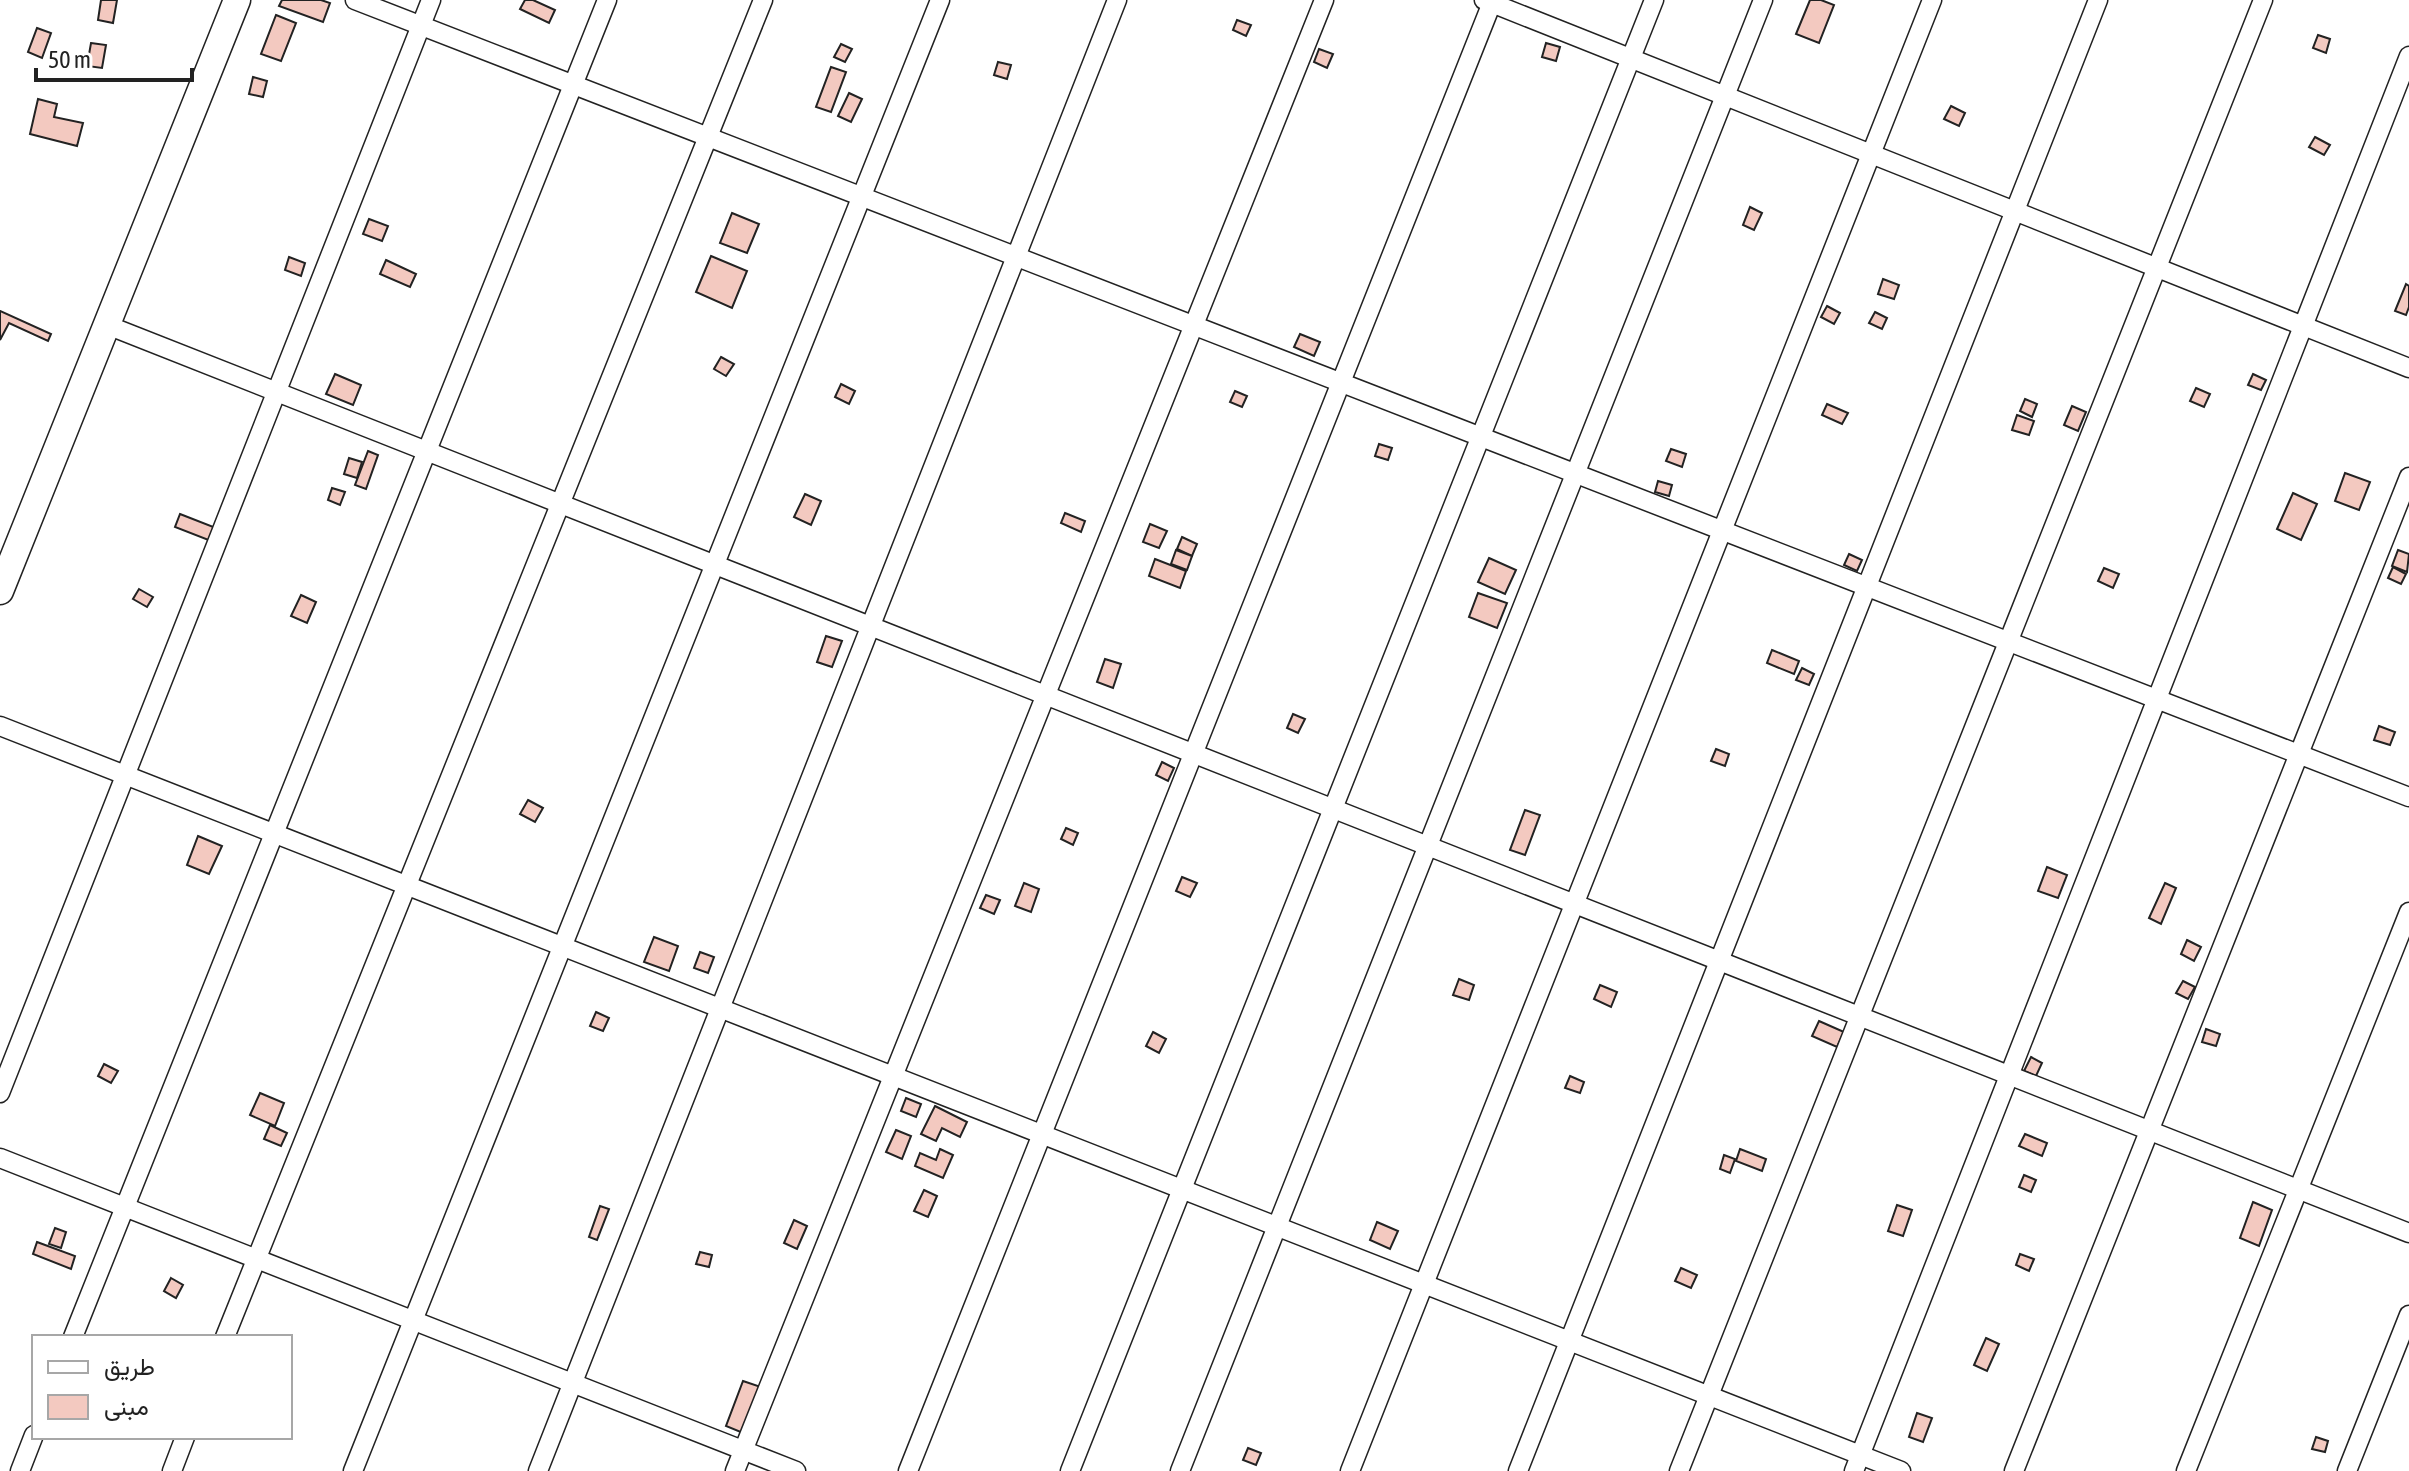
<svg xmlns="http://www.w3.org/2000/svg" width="2409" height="1471" viewBox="0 0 2409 1471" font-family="'Asap Condensed',Vazirmatn,sans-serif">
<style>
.building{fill:#f3c9c0;stroke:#222;stroke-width:2}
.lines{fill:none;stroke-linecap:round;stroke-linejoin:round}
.street-casing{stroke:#222;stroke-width:21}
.secondary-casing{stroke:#222;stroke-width:29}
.street{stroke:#fff;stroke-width:18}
.secondary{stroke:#fff;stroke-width:26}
</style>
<rect width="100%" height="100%" fill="#fff"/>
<g class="building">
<path d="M101 0H117L113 23 98 20Z"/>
<path d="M282 0H321L330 3 323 22 279 6Z"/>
<path d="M525 0H533L555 10 549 23 520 9Z"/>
<path d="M1810 0H1821L1834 5 1819 43 1796 34Z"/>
<path d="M276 15 296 23 281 61 261 54Z"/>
<path d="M1237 20 1251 25 1246 36 1233 30Z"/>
<path d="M37 28 51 33 42 58 28 52Z"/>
<path d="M2318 35 2330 39 2326 53 2313 48Z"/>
<path d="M91 43 106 45 102 68 87 66Z"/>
<path d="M1546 43 1560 47 1556 61 1542 57Z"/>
<path d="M841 44 852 49 845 62 834 57Z"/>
<path d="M1319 49 1333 54 1327 68 1314 62Z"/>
<path d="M998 62 1011 65 1007 79 994 75Z"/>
<path d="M831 67 846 72 831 112 816 107Z"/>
<path d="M253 77 267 81 263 97 249 94Z"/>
<path d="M849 93 862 99 851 122 838 116Z"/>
<path d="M38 99 57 104 54 117 83 123 77 146 30 134Z"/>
<path d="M1951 106 1965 113 1959 126 1944 119Z"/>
<path d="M2315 137 2330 145 2324 155 2309 147Z"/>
<path d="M1750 207 1762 213 1754 230 1743 225Z"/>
<path d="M732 213 759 224 747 253 720 243Z"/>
<path d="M369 219 388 226 382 241 363 234Z"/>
<path d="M711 256 747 271 732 308 696 292Z"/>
<path d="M289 257 305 263 301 276 285 270Z"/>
<path d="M386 260 416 274 410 287 380 274Z"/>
<path d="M1883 279 1899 285 1894 299 1878 294Z"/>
<path d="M2406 284 2409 286V307L2406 315 2395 311Z"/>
<path d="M1827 306 1840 313 1834 324 1821 317Z"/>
<path d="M0 311 51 334 48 341 9 323 0 340Z"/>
<path d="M1875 312 1887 318 1882 329 1869 323Z"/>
<path d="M1300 334 1320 342 1314 356 1294 347Z"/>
<path d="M721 357 734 364 726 376 714 369Z"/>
<path d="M335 374 361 385 353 405 326 394Z"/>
<path d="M2253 374 2266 380 2261 390 2248 385Z"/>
<path d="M841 384 855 391 849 404 835 397Z"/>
<path d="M2196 388 2210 394 2204 407 2190 401Z"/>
<path d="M1235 391 1247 396 1242 407 1230 402Z"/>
<path d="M2025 399 2037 404 2032 417 2020 411Z"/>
<path d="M1827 404 1848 413 1842 424 1822 415Z"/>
<path d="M2072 406 2086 412 2078 431 2064 425Z"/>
<path d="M2017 415 2034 421 2029 435 2012 430Z"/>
<path d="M1379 444 1392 448 1388 460 1375 456Z"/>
<path d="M1671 449 1686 454 1682 467 1666 461Z"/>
<path d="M368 451 378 455 366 489 355 485Z"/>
<path d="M349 458 362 462 357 478 344 474Z"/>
<path d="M2345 473 2370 482 2359 510 2335 501Z"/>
<path d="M1658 481 1672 485 1669 496 1655 492Z"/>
<path d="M332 488 345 492 340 505 328 500Z"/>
<path d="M2293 493 2317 504 2301 540 2277 529Z"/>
<path d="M805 494 821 501 811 525 794 517Z"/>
<path d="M1065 513 1085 521 1081 532 1061 523Z"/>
<path d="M180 514 216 528 211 541 175 527Z"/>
<path d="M1150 524 1167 531 1159 548 1143 542Z"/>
<path d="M1182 537 1197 544 1192 556 1177 549Z"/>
<path d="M1176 550 1192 556 1187 570 1171 564Z"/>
<path d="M2398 550 2409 554 2407 572 2392 566Z"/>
<path d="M1849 554 1862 560 1857 571 1844 565Z"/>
<path d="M1489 558 1516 570 1505 594 1478 582Z"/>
<path d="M1155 559 1186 571 1180 588 1149 576Z"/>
<path d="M2393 567 2406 574 2401 584 2388 578Z"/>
<path d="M2104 568 2119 574 2113 588 2098 581Z"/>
<path d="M139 589 153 597 147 607 133 599Z"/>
<path d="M1478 593 1507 603 1497 628 1469 617Z"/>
<path d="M301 595 316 602 307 623 291 616Z"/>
<path d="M826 636 842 641 832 667 817 662Z"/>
<path d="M1772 650 1799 661 1794 674 1767 663Z"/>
<path d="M1105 659 1121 664 1113 688 1097 682Z"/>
<path d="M1802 668 1814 674 1809 685 1796 680Z"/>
<path d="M1293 714 1305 719 1298 733 1287 728Z"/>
<path d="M2379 726 2395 732 2390 745 2374 740Z"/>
<path d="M1716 749 1729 754 1725 766 1711 761Z"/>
<path d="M1162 762 1174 768 1168 781 1156 775Z"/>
<path d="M528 800 543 808 535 822 520 814Z"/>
<path d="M1525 810 1540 815 1525 855 1510 850Z"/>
<path d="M1066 828 1078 833 1073 845 1061 839Z"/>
<path d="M198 836 222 846 209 874 187 865Z"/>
<path d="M2047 867 2067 875 2058 898 2038 891Z"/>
<path d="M1182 877 1197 883 1190 897 1176 891Z"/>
<path d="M1024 883 1039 889 1031 912 1015 906Z"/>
<path d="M2165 883 2176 888 2161 924 2149 918Z"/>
<path d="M986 895 1000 900 994 914 980 908Z"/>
<path d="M654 937 678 946 669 971 644 962Z"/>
<path d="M2187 940 2201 947 2194 961 2181 954Z"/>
<path d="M700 952 714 957 708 973 694 968Z"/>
<path d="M1459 979 1474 985 1469 1000 1453 995Z"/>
<path d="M2183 981 2195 987 2188 999 2176 993Z"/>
<path d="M1600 985 1617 992 1611 1007 1594 999Z"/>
<path d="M596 1012 609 1018 603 1031 590 1026Z"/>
<path d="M1819 1021 1844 1032 1837 1047 1812 1036Z"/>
<path d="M2206 1029 2220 1034 2216 1046 2202 1042Z"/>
<path d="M1153 1032 1166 1039 1159 1053 1146 1046Z"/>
<path d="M2031 1057 2042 1063 2036 1076 2024 1071Z"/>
<path d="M104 1064 118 1071 111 1083 98 1076Z"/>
<path d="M1570 1076 1584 1082 1580 1093 1565 1088Z"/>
<path d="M260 1093 284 1103 275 1126 250 1115Z"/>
<path d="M906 1098 921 1104 916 1117 901 1111Z"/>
<path d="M935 1106 967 1122 960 1137 942 1128 936 1141 921 1134Z"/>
<path d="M270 1125 287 1133 281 1146 264 1139Z"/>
<path d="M896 1130 911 1136 902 1159 886 1152Z"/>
<path d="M2025 1134 2047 1143 2042 1156 2019 1146Z"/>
<path d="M940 1149 953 1155 943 1178 915 1166 920 1153 936 1160Z"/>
<path d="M1740 1149 1766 1159 1762 1171 1736 1161Z"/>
<path d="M1724 1155 1735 1159 1730 1173 1720 1169Z"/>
<path d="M2024 1175 2036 1180 2031 1192 2019 1187Z"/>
<path d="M924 1190 937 1196 928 1217 914 1211Z"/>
<path d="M2253 1202 2272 1210 2259 1246 2240 1238Z"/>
<path d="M1897 1205 1912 1210 1903 1236 1888 1231Z"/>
<path d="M600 1206 609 1209 597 1240 589 1237Z"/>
<path d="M794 1220 807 1226 797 1249 784 1243Z"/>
<path d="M1377 1222 1398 1231 1390 1249 1370 1240Z"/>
<path d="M55 1228 66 1232 61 1248 49 1244Z"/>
<path d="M37 1242 75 1256 71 1269 33 1254Z"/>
<path d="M700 1252 712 1255 709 1267 696 1264Z"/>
<path d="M2020 1254 2034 1259 2029 1271 2016 1265Z"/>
<path d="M1681 1268 1697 1275 1691 1288 1675 1281Z"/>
<path d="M171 1278 183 1285 176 1298 164 1291Z"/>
<path d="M1986 1338 1999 1344 1987 1371 1974 1365Z"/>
<path d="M743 1381 761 1387 743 1433 726 1426Z"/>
<path d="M1917 1413 1932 1418 1923 1442 1909 1437Z"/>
<path d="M2316 1437 2328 1441 2325 1452 2312 1449Z"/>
<path d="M1248 1448 1261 1453 1256 1465 1243 1460Z"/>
</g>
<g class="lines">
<defs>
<g id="street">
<path d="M355 0 2409 797"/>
<path d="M1484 0 2409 368"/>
<path d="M107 325 2409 1233"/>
<path d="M0 726 1901 1471"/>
<path d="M0 1093 431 0"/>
<path d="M0 1158 796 1471"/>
<path d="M73 1337 607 0"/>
<path d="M225 1337 763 0"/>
<path d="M20 1471 34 1435"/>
<path d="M172 1471 185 1437"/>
<path d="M353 1471 940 0"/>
<path d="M538 1471 1117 0"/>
<path d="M735 1471 1324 0"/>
<path d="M908 1471 1493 0"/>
<path d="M1070 1471 1654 0"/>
<path d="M1180 1471 1763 0"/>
<path d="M1350 1471 1932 0"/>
<path d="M1518 1471 2098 0"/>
<path d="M1679 1471 2263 0"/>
<path d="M1854 1471 2409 56"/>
<path d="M2014 1471 2409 477"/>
<path d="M2186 1471 2409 912"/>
<path d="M2347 1471 2409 1315"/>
</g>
<path id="secondary" d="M0 591 237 0"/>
</defs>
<use href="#street" class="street-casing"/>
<use href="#secondary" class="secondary-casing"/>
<use href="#street" class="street"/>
<use href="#secondary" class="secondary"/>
</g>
<rect x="32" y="1335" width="260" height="104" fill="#ffffff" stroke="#a7a7a7" stroke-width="2"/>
<rect x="48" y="1361" width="40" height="12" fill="#ffffff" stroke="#a7a7a7" stroke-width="2"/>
<text x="104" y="1375" font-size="24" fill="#222222">طريق</text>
<rect x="48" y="1395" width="40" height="24" fill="#f3c9c0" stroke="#a7a7a7" stroke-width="2"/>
<text x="104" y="1415" font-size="24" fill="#222222">مبنى</text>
<path d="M36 68v12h156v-12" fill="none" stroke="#222222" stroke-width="4"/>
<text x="48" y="68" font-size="24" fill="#222222" stroke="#ffffff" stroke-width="6" paint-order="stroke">50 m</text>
</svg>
